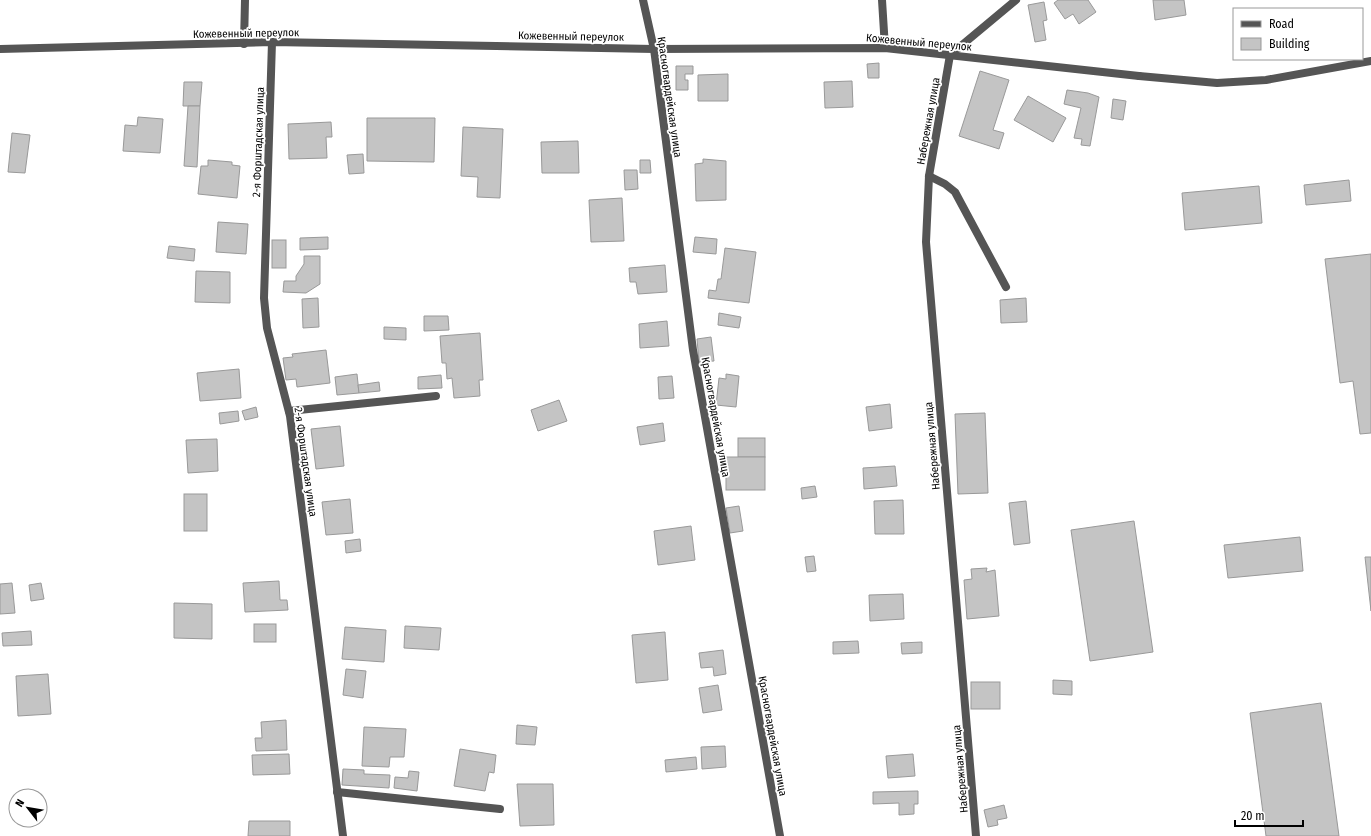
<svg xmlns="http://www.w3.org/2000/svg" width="1371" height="836" viewBox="0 0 1371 836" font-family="'Fira Sans Condensed',sans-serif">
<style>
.building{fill:#c4c4c4;stroke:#999}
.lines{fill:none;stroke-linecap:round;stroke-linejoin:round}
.service{stroke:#555;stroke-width:8}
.minor{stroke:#555;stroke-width:8}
.labels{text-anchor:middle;stroke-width:3.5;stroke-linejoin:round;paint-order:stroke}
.street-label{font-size:11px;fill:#000;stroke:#fff}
</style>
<rect width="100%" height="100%" fill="#fff"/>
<g class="building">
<path d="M1058 0H1088L1096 12 1079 24 1073 14 1065 19 1054 3Z"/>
<path d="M1153 0H1184L1186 15 1155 20Z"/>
<path d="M1044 2 1047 20 1043 21 1046 40 1035 42 1028 5Z"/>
<path d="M879 63V78H868L867 64Z"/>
<path d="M676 66H693V74H685V80H688V90H676Z"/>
<path d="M980 71 1009 80 993 130 1004 133 999 149 959 136Z"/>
<path d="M728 74V101H698V75Z"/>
<path d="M852 81 853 107 825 108 824 82Z"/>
<path d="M184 82H202L200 106H183Z"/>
<path d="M1067 90 1088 93 1099 97 1090 146 1081 145 1082 139 1074 138 1081 108 1064 104Z"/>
<path d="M1028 96 1066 118 1053 142 1014 120Z"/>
<path d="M1113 99 1126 101 1123 120 1111 118Z"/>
<path d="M188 106H200L197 167 184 166Z"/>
<path d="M138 117 163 119 160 153 123 151 125 125 137 126Z"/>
<path d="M367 118H435L434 162 367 161Z"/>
<path d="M331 122 332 137H326L327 158 289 159 288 124Z"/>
<path d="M463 127 503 129 500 198 477 197 478 177 461 176Z"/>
<path d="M12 133 30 135 25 173 8 172Z"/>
<path d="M578 141 579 173H542L541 142Z"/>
<path d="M363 154 364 173 349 174 347 155Z"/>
<path d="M703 159 726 161V200L696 201 695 164 703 163Z"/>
<path d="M208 160 232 162V165L240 166 237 198 198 194 201 166H208Z"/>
<path d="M640 160H650L651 173H640Z"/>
<path d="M624 170H637L638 189 625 190Z"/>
<path d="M1349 180 1351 201 1306 205 1304 185Z"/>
<path d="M1259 186 1262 223 1185 230 1182 193Z"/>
<path d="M622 198 624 241 591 242 589 200Z"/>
<path d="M218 222 248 224 246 254 216 252Z"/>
<path d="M328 237V249L300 250V238Z"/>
<path d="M695 237 717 239 716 254 693 252Z"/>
<rect x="272" y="240" width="14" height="28"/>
<path d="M169 246 195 249 194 261 167 258Z"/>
<path d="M725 248 756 252 749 303 708 298 709 290 716 291 718 279H721Z"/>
<path d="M1371 254V433L1360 434 1353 381 1340 383 1325 259Z"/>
<path d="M304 256H320V284L306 293 283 292 284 281H296V276L304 264Z"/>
<path d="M665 265 667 292 638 294 636 282H630L629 268Z"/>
<path d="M196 271 230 272V303L195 302Z"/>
<path d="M318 298 319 327 303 328 302 299Z"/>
<path d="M1026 298 1027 322 1001 323 1000 300Z"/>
<path d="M719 313 741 317 739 328 718 325Z"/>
<path d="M424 316H448L449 330 424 331Z"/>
<path d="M667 321 669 346 640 348 639 324Z"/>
<path d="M384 327 406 328V340L384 339Z"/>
<path d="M480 333 483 380H479L480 396 454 398 452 378 447 379 446 363H442L440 336Z"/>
<path d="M711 337 714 361 699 362 697 339Z"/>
<path d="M326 350 330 383 297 387 296 379 286 380 283 358 293 357 292 354Z"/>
<path d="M239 369 241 398 200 401 197 373Z"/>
<path d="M357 374 359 393 337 395 335 377Z"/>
<path d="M726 374 739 376 736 407 716 405 719 378 726 379Z"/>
<path d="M441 375 442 388 418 389V377Z"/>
<path d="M672 376 674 398 659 399 658 377Z"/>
<path d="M379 382 380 391 359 393 358 385Z"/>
<path d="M559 400 567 421 538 431 531 410Z"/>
<path d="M890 404 892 428 869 431 866 407Z"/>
<path d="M256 407 258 417 245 420 242 411Z"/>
<path d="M238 411 239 421 220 424 219 413Z"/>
<path d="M985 413 988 493 958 494 955 414Z"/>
<path d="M663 423 665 441 640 445 637 427Z"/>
<path d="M340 426 344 466 316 469 311 429Z"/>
<rect x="738" y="438" width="27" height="19"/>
<path d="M217 439 218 471 188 473 186 440Z"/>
<rect x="726" y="457" width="39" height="33"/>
<path d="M895 466 897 486 864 489 863 468Z"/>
<path d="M815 486 817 497 802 499 801 488Z"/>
<rect x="184" y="494" width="23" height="37"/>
<path d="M350 499 353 533 326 535 322 502Z"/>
<path d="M903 500 904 534H875L874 501Z"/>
<path d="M1026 501 1030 543 1014 545 1009 503Z"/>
<path d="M739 506 743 531 730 533 726 508Z"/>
<path d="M1134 521 1153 652 1090 661 1071 530Z"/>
<path d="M691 526 695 560 658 565 654 531Z"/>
<path d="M1300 537 1303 571 1228 578 1224 545Z"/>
<path d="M360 539 361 551 346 553 345 541Z"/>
<path d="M814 556 816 571 807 572 805 557Z"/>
<path d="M1365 557H1371V611Z"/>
<path d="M987 568 986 572 995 570 999 616 967 619 964 580 972 579 971 569Z"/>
<path d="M279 581 280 600H287L288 610 245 612 243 583Z"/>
<path d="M12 583 15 613 0 614V584Z"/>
<path d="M41 583 44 599 31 601 29 585Z"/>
<path d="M903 594 904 619 870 621 869 595Z"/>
<path d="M174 603 212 604V639L174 638Z"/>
<rect x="254" y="624" width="22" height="18"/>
<path d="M405 626 441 628 439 650 404 648Z"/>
<path d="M345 627 386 630 384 662 342 659Z"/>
<path d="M31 631 32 645 3 646 2 633Z"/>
<path d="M665 632 668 680 636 683 632 635Z"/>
<path d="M858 641 859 653 833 654V642Z"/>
<path d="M922 642V653L902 654 901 643Z"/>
<path d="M723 650 726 674 714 676 713 667 701 668 699 653Z"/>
<path d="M346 669 366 671 363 698 343 695Z"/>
<path d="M48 674 51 714 18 716 16 676Z"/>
<path d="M1053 680 1072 681V695L1053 694Z"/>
<rect x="971" y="682" width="29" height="27"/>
<path d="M718 685 722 710 703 713 699 688Z"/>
<path d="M1321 703 1339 836H1266L1250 713Z"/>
<path d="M286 720 287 750 256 751 255 738H262L261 722Z"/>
<path d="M517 725 537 727 535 745 516 744Z"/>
<path d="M364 727 406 729 404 757H390L389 767 362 766Z"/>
<path d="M725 746 726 767 702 769 701 747Z"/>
<path d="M460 749 496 755 494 773 489 772 485 791 454 786Z"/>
<path d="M289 754 290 774 253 775 252 755Z"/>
<path d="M913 754 915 776 888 778 886 756Z"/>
<path d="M696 757 697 769 666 772 665 760Z"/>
<path d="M343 769 364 770V774L390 775 389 788 342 785Z"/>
<path d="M409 771 419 772 417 791 394 788 395 777 408 778Z"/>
<path d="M517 784H553L554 825 520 826Z"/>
<path d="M918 791V804H914V814L899 815V803L873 804V792Z"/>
<path d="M1004 805 1007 818 997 820 998 825 988 827 984 810Z"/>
<path d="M249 821H290V836H248Z"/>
</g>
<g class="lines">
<g class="service">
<path d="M1139 76 1217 83 1266 80 1371 61"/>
<path d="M929 176 945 184 955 192 1006 287"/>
<path d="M289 411 436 396"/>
<path d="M337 792 500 809"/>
</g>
<g class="minor">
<path d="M643 0 654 49 693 350 780 836"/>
<path d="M882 0 885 48"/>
<path d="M272 42 264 298 267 328 290 416 343 836"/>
<path d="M244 44 245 0"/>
<path d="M0 49 272 42 654 49 885 48 1139 76"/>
<path d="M976 836 926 242 929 176 950 55 1016 0"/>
</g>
</g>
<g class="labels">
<g class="street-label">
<text transform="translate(246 33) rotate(-1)" y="4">Кожевенный переулок</text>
<text transform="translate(571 36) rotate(1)" y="4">Кожевенный переулок</text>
<text transform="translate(919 42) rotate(5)" y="4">Кожевенный переулок</text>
<text transform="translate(670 97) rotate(82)" y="4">Красногвардейская улица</text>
<text transform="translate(928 121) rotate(-80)" y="4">Набережная улица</text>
<text transform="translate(258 142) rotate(-88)" y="4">2-я Форштадская улица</text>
<text transform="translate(716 417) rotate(80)" y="4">Красногвардейская улица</text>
<text transform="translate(932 446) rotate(-95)" y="4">Набережная улица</text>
<text transform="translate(306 462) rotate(82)" y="4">2-я Форштадская улица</text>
<text transform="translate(773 736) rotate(80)" y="4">Красногвардейская улица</text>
<text transform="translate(960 769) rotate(-95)" y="4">Набережная улица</text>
</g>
</g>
<rect x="1233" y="8" width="130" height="52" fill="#ffffff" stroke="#999999"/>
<rect x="1241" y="21" width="20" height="6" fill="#555555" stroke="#999999"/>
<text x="1269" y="28" font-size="12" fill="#000000">Road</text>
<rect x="1241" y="38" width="20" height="12" fill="#c4c4c4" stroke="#999999"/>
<text x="1269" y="48" font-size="12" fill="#000000">Building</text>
<g transform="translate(28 808) rotate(301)"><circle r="19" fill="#ffffff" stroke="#999999"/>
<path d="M0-3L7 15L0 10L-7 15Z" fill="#000000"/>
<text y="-6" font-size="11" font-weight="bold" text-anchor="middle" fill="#000000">N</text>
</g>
<path d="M1235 820v6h68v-6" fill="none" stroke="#000000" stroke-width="2"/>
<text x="1241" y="820" font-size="12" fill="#000000" stroke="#ffffff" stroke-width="3" paint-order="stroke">20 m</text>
</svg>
